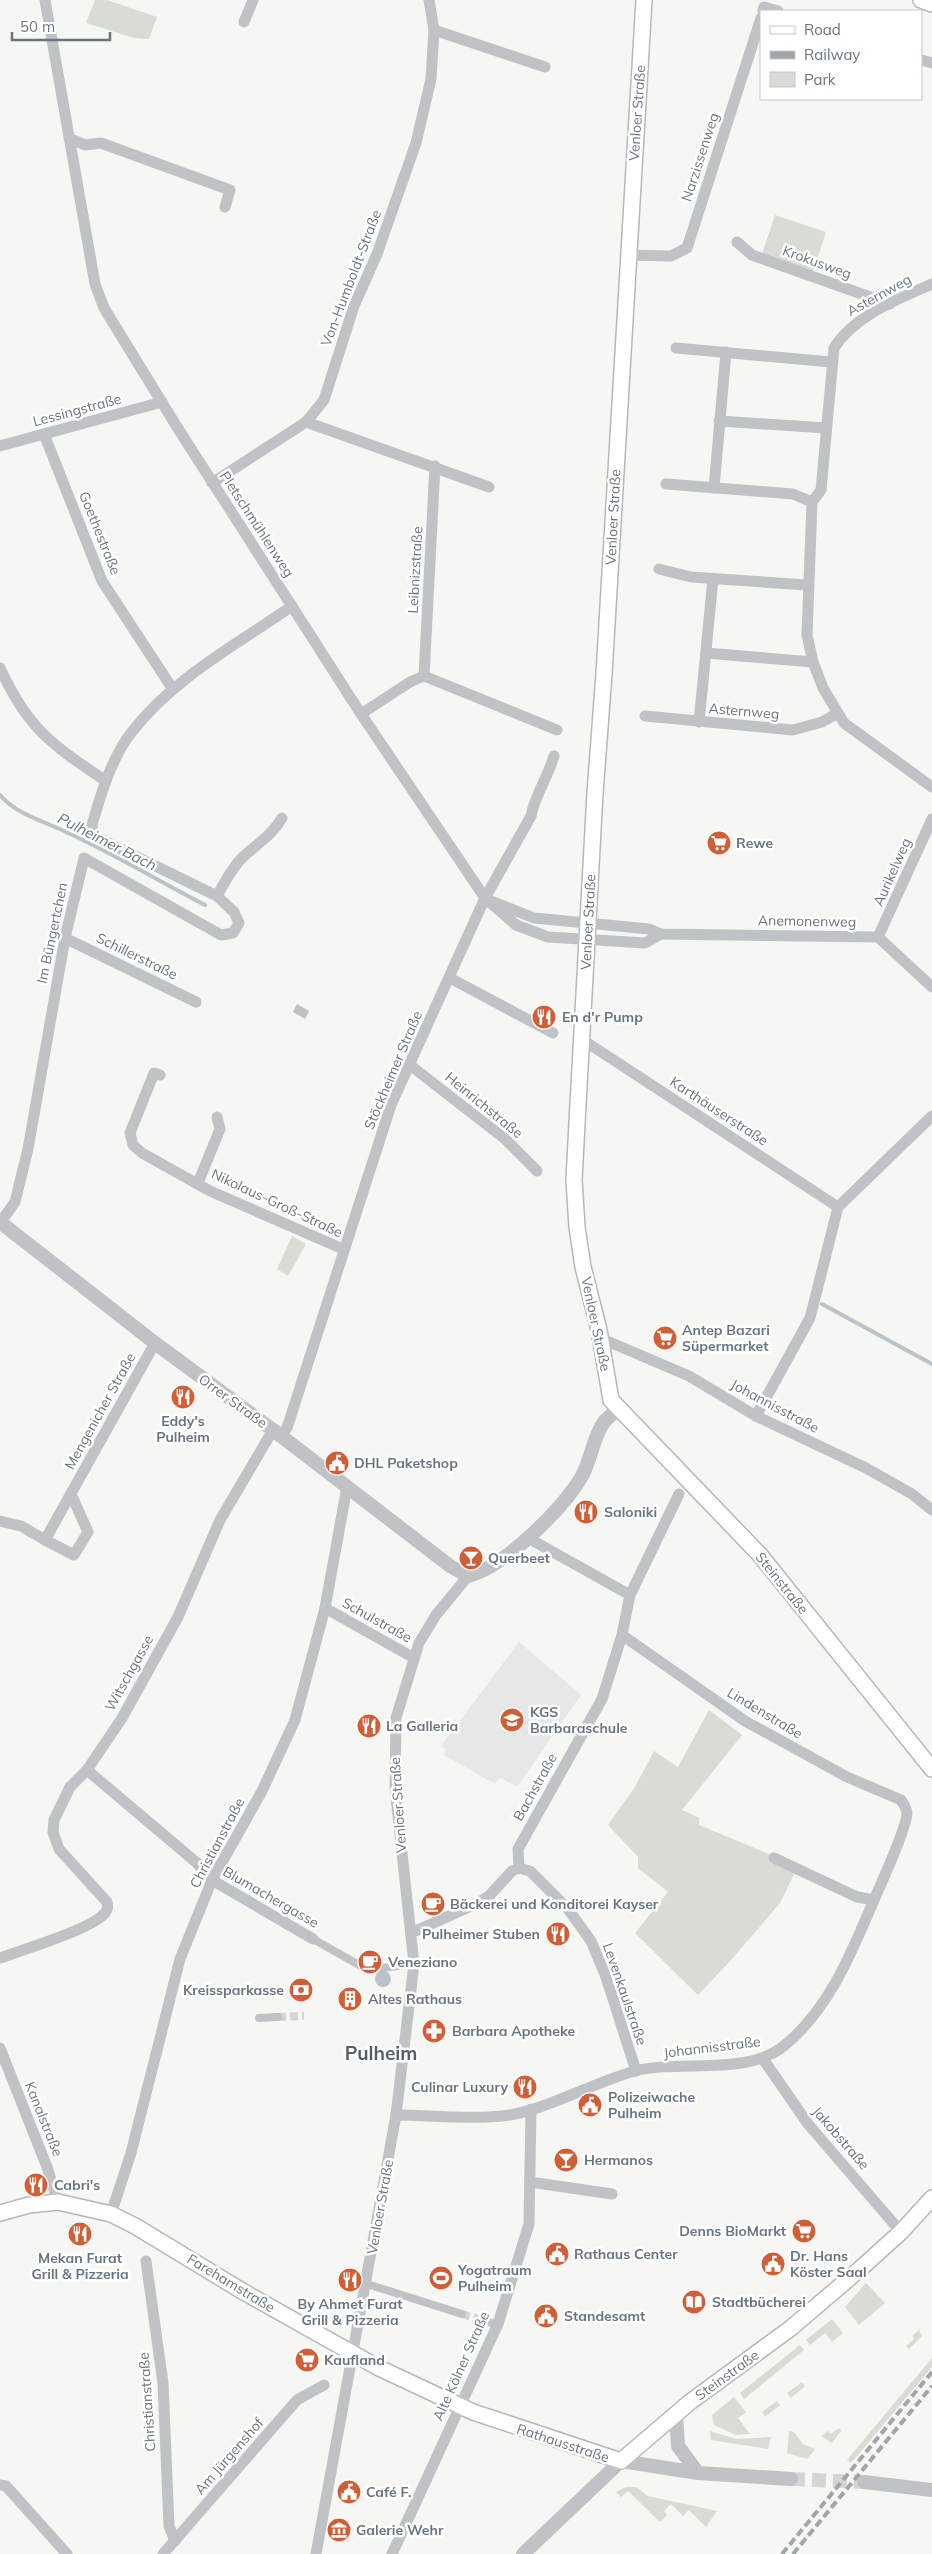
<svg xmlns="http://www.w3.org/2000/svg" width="932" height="2554" viewBox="0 0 932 2554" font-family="Mulish,sans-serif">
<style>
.built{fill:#e6e7e6}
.green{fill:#d7dcd4}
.water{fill:#bac3c8}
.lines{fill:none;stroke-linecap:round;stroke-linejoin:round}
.stream{stroke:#bac3c8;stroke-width:4}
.pedestrian-tunnel{stroke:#d2d6d6;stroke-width:8;stroke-dasharray:8 4;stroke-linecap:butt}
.tertiary-tunnel{stroke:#d2d6d6;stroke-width:14;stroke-dasharray:14 7;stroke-linecap:butt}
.secondary-casing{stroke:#b4b8bc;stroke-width:18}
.pedestrian{stroke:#bfc3c6;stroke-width:8}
.minor{stroke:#bfc3c6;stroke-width:11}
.tertiary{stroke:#bfc3c6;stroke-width:14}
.secondary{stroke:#fff;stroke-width:15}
.rail{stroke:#a1a6ab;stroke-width:4;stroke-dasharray:8 4;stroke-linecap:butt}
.labels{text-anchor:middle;stroke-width:5;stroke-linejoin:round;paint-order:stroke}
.street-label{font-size:14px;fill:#687581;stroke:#fff}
.poi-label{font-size:14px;font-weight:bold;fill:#687581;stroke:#fff;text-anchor:start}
.water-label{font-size:15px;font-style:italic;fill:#63767d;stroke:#fff}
.district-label{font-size:19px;font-weight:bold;fill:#555e67;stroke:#fff}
</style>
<rect width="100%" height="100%" fill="#f6f6f3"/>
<path class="built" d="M519 1642 581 1695 517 1787 500 1778 495 1784 444 1755 446 1750 441 1746Z"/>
<g class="green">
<path d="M95 0H107L157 17 149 39 134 38 86 23Z"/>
<path d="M775 215 826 232 813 272 762 254Z"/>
<path d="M292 1236 306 1244 288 1276 277 1269Z"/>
<path d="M709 1710 742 1735 682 1810 699 1818V1825L798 1866 780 1903 733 1958 698 1995 635 1933 668 1892 638 1868V1857L608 1825 635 1787 654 1751 678 1767Z"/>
<path d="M866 2283 885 2303 859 2325 845 2307Z"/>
<path d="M832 2319 843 2333 832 2342 825 2333 810 2345 806 2340Z"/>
<path d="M919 2330 922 2336 909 2349 906 2346 914 2339 912 2336Z"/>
<path d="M800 2345 804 2350 744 2399 740 2393Z"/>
<path d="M932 2358V2367L851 2463 847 2460Z"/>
<path d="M802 2382 805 2386 791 2398 787 2393Z"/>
<path d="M734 2397 746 2412 738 2418 750 2434 736 2435 714 2425 712 2415Z"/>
<path d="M777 2401 780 2405 765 2417 762 2412Z"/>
<path d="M839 2428 841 2431 832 2443 821 2436 828 2431 831 2434Z"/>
<path d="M710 2431 736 2439 771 2437 768 2449 711 2440Z"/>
<path d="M789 2431 794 2432 803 2444 815 2449 807 2459 787 2453Z"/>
<path d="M626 2487H636L648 2496 717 2511 706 2527 689 2510 683 2516 671 2504 664 2511 667 2515 660 2522 628 2491 621 2497 616 2492Z"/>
</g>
<g class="water">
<path d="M297 1004 309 1011 305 1019 293 1012Z"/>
<circle cx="383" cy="1979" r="8"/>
</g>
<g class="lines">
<g class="stream">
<path d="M0 795C17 815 44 821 66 832 114 854 159 881 205 905"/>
<path d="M822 1304 932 1364"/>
</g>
<g class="pedestrian-tunnel">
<path d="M278 2017 304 2016"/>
<path d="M462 2314 482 2320"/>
</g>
<path class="tertiary-tunnel" d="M791 2479 864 2482"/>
<defs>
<g id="secondary">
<path d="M644 0 604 674 595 793 577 1123 574 1180 577 1227 583 1267 599 1330 611 1400 760 1555 932 1769"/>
<path d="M921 0 932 4"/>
<path d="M0 2213 29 2205 58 2202 111 2214 135 2226 242 2291 377 2367 473 2412 621 2461 690 2402 791 2328 860 2269 901 2232 932 2198"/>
</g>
</defs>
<use href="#secondary" class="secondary-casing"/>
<g class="pedestrian">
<path d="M313 1939 368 1970 414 1964"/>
<path d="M259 2018 278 2017"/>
<path d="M367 2284 462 2314"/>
<path d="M482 2320 498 2325"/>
</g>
<g class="minor">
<path d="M45 0 95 284 104 308 177 427 361 714 485 898 516 925 548 937 645 943 661 934"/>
<path d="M763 11 764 7 778 11"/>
<path d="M244 22 253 0"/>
<path d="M434 30 545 67"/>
<path d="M921 60 932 63"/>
<path d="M69 138 85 145 101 143 230 190 225 207"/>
<path d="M737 242 752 255 890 304"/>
<path d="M628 255 671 256 687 248 761 18"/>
<path d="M932 284C898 299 855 315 834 348L821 490 812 502 807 635 813 662 823 688 844 723 932 787"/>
<path d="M676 348 831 362"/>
<path d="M719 421 826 428"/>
<path d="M306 422 489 487"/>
<path d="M44 434 102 581 172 688"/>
<path d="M0 446 162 402"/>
<path d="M212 483 306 422 324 400 354 306 377 254 416 143 431 79 434 30 429 0"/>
<path d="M666 484 793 494 812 502"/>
<path d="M714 488 726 352"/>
<path d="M659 569 691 577 807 585"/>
<path d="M706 653 813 662"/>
<path d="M0 668C28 729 52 745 106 781"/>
<path d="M424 676 435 466"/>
<path d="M361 714 410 682 424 676 557 730"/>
<path d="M645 716 793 730 822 722 838 713"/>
<path d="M699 722 713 579"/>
<path d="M217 896C224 883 231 870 241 859 255 845 272 836 282 818"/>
<path d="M491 901 534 918 649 929 661 934 878 937 932 987"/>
<path d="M878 937 932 819"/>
<path d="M65 938 196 1002"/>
<path d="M450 978 553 1033"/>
<path d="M583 1040 838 1207"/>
<path d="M410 1065 505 1139 537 1171"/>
<path d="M160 1075 154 1073 130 1133 133 1145 142 1153 210 1191 343 1249"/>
<path d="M198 1183 220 1129 217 1117"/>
<path d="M0 1223 15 1202 28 1149 65 938 84 858 221 935 233 933 239 923 234 912 217 896 98 838 93 832 92 825C101 794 111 759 131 733 173 678 236 645 292 606"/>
<path d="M600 1338 689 1376 756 1416 866 1468 912 1494 932 1510"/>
<path d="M756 1416 810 1318 838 1207 932 1116"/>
<path d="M281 1436 287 1428 391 1105 485 898 531 816C535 795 548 777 554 756"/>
<path d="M0 1521 21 1526 45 1540 155 1343"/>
<path d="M528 1538 630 1595"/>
<path d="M45 1540 74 1555 88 1532 71 1494"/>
<path d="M325 1608 414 1658"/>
<path d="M87 1770 197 1863 212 1880 313 1939"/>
<path d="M774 1858 857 1897 874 1900"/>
<path d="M519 1868 518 1849 602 1699 622 1635 630 1595 679 1494"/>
<path d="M411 1933 478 1903 489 1896 512 1871 519 1868 530 1871 568 1909 591 1941 606 1977 636 2071"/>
<path d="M0 1958C22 1950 92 1929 105 1913 108 1909 108 1907 107 1902L59 1849 53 1832 54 1820 70 1787 87 1770 122 1718 178 1617 220 1520 273 1430"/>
<path d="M0 2048 47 2167 58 2202"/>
<path d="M763 2059 808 2124 901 2232"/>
<path d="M396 2115C431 2115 468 2120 502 2116 543 2112 594 2082 635 2071 681 2059 747 2077 785 2045 834 2005 856 1940 881 1884 887 1870 907 1826 907 1813 906 1807 904 1804 901 1800L847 1777 745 1721 622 1635"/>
<path d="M530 2182 612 2194"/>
<path d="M111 2214 131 2153 180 1959 212 1880 262 1791 295 1720 325 1608 347 1487"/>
<path d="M146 2261 163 2383 169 2526 175 2541"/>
<path d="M0 2485 6 2486 67 2554"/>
<path d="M163 2554 297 2400 324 2385"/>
<path d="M316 2554 396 2115 414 1964 395 1788 396 1718 419 1643 436 1615 468 1576"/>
<path d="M392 2554 498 2324 529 2224 531 2109"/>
</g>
<g class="tertiary">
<path d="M0 1222 155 1343 281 1436 450 1566 468 1576C503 1568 564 1508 582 1476 591 1460 593 1437 604 1422 608 1417 614 1413 618 1409"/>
<path d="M676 2414 678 2446 698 2473"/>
<path d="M864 2482 932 2490"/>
<path d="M523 2554 621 2461 698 2473 791 2479"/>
</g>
<use href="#secondary" class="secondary"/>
<g class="rail">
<path d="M782 2554 932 2372"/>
<path d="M793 2554 932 2386"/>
</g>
</g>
<defs>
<symbol id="supermarket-disc" viewBox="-11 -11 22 22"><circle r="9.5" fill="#d05f38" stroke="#fff"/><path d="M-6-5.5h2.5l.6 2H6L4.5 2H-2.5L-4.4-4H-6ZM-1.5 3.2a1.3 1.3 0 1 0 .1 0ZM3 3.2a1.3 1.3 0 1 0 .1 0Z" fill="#fff"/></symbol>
<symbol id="restaurant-disc" viewBox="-11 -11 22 22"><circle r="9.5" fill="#d05f38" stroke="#fff"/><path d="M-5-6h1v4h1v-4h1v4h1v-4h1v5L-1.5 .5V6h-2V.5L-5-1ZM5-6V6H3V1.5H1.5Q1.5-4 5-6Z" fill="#fff"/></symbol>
<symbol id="civic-disc" viewBox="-11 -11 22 22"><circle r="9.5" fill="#d05f38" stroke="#fff"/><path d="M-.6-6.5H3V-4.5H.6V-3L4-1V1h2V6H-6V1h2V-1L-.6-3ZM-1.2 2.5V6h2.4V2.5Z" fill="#fff"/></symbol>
<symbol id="bar-disc" viewBox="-11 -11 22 22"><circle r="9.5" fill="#d05f38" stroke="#fff"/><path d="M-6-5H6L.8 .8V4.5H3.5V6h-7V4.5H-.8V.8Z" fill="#fff"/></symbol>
<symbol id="school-disc" viewBox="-11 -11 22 22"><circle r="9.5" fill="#d05f38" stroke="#fff"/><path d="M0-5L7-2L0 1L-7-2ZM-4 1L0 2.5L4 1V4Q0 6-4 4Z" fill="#fff"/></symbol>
<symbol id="cafe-disc" viewBox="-11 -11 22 22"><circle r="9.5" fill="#d05f38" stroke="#fff"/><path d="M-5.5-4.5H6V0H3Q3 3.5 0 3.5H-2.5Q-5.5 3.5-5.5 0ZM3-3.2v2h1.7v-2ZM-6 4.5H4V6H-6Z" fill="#fff"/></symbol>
<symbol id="bank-disc" viewBox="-11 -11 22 22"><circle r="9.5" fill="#d05f38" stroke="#fff"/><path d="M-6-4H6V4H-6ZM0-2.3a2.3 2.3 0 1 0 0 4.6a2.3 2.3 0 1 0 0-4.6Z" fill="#fff"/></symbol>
<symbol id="building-disc" viewBox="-11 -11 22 22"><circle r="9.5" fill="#d05f38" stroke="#fff"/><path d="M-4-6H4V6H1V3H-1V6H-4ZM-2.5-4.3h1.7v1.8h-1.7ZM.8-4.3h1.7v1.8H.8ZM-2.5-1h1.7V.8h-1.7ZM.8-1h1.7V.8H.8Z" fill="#fff"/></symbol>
<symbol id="pharmacy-disc" viewBox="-11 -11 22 22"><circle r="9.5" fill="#d05f38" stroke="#fff"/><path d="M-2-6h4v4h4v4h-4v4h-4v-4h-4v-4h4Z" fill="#fff"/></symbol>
<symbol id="stadium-disc" viewBox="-11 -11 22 22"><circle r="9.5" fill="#d05f38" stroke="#fff"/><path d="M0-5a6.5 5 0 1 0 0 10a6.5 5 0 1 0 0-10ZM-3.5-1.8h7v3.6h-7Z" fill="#fff"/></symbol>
<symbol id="library-disc" viewBox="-11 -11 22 22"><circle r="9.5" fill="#d05f38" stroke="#fff"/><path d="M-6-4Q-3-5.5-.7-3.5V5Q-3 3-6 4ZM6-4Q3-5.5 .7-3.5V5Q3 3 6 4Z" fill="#fff"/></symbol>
<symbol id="museum-disc" viewBox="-11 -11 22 22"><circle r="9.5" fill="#d05f38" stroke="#fff"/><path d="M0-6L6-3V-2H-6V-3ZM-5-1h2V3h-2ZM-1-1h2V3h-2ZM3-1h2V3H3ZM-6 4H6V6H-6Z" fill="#fff"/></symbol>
</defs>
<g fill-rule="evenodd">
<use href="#supermarket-disc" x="705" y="829" width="28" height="28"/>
<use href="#restaurant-disc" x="530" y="1003" width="28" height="28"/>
<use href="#supermarket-disc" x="651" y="1324" width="28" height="28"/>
<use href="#restaurant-disc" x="169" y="1383" width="28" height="28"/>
<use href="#civic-disc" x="323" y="1449" width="28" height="28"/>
<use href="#restaurant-disc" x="572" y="1498" width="28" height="28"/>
<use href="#bar-disc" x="457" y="1544" width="28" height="28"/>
<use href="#school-disc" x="498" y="1706" width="28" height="28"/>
<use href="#restaurant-disc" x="355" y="1712" width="28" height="28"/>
<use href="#cafe-disc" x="419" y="1890" width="28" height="28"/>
<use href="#restaurant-disc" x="544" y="1920" width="28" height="28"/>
<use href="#cafe-disc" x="356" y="1948" width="28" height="28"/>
<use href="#bank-disc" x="287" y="1976" width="28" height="28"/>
<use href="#building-disc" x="336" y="1985" width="28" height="28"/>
<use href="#pharmacy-disc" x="420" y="2017" width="28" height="28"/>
<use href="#restaurant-disc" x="511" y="2073" width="28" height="28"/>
<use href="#civic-disc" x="576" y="2091" width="28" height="28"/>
<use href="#bar-disc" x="552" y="2146" width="28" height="28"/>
<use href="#restaurant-disc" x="22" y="2171" width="28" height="28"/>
<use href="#supermarket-disc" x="790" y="2217" width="28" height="28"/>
<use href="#restaurant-disc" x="66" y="2220" width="28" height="28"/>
<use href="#civic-disc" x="543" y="2240" width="28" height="28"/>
<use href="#civic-disc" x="759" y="2250" width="28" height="28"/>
<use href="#stadium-disc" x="427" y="2264" width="28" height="28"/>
<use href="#restaurant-disc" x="336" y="2266" width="28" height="28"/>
<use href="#library-disc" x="680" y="2288" width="28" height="28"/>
<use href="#civic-disc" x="532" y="2302" width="28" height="28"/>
<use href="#supermarket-disc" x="293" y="2346" width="28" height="28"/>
<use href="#civic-disc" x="335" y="2478" width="28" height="28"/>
<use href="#museum-disc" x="325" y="2516" width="28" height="28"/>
</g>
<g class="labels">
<g class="street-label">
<text transform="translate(637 113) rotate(-86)" y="5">Venloer Straße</text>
<text transform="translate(700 157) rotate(-72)" y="5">Narzissenweg</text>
<text transform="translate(817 262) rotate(20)" y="5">Krokusweg</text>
<text transform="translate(351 278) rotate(-69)" y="5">Von-Humboldt-Straße</text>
<text transform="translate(879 295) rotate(-29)" y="5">Asternweg</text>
<text transform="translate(77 410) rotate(-15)" y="5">Lessingstraße</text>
<text transform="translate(613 517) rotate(-87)" y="5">Venloer Straße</text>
<text transform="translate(257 524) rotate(57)" y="5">Pletschmühlenweg</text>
<text transform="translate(100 533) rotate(68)" y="5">Goethestraße</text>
<text transform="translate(415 570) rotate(-87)" y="5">Leibnizstraße</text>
<text transform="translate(744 711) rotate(5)" y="5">Asternweg</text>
<text transform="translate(892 872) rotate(-66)" y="5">Aurikelweg</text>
<text transform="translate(807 921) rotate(1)" y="5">Anemonenweg</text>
<text transform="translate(588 922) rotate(-87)" y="5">Venloer Straße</text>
<text transform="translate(52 933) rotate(-78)" y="5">Im Büngertchen</text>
<text transform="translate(137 956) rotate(26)" y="5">Schillerstraße</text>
<text transform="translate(393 1070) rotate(-67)" y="5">Stöckheimer Straße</text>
<text transform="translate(484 1105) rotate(39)" y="5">Heinrichstraße</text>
<text transform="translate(719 1111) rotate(33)" y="5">Karthäuserstraße</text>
<text transform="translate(277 1203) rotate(25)" y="5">Nikolaus-Groß-Straße</text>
<text transform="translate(596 1324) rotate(78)" y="5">Venloer Straße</text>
<text transform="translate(233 1401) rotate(36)" y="5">Orrer Straße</text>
<text transform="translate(775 1406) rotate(28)" y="5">Johannisstraße</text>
<text transform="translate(100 1411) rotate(-61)" y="5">Mengenicher Straße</text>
<text transform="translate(782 1583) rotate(51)" y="5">Steinstraße</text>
<text transform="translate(377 1620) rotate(29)" y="5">Schulstraße</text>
<text transform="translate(129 1673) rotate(-61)" y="5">Witschgasse</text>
<text transform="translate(765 1713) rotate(31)" y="5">Lindenstraße</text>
<text transform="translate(535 1787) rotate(-61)" y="5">Bachstraße</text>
<text transform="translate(398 1805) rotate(-94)" y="5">Venloer Straße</text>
<text transform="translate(217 1843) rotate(-62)" y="5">Christianstraße</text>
<text transform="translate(271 1897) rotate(30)" y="5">Blumachergasse</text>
<text transform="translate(625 1994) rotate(71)" y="5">Levenkaulstraße</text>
<text transform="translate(712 2047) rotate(-7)" y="5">Johannisstraße</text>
<text transform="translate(44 2119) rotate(68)" y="5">Kanalstraße</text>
<text transform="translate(841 2138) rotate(49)" y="5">Jakobstraße</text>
<text transform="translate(380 2207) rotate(-80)" y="5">Venloer Straße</text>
<text transform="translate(231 2283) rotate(31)" y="5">Farehamstraße</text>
<text transform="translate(461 2366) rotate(-66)" y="5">Alte Kölner Straße</text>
<text transform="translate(727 2375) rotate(-36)" y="5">Steinstraße</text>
<text transform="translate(147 2402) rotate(-94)" y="5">Christianstraße</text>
<text transform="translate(563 2443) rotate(18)" y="5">Rathausstraße</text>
<text transform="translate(229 2456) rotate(-49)" y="5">Am Jürgenshof</text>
</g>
<g class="poi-label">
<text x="736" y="848">Rewe</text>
<text x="562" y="1022">En d'r Pump</text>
<text x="682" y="1335">Antep Bazari<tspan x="682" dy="16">Süpermarket</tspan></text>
<text x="183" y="1426" text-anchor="middle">Eddy's<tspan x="183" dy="16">Pulheim</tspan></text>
<text x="354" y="1468">DHL Paketshop</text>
<text x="604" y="1517">Saloniki</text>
<text x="488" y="1563">Querbeet</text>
<text x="530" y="1717">KGS<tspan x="530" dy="16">Barbaraschule</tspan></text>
<text x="386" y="1731">La Galleria</text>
<text x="450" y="1909">Bäckerei und Konditorei Kayser</text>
<text x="540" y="1939" text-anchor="end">Pulheimer Stuben</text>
<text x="388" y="1967">Veneziano</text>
<text x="284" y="1995" text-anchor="end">Kreissparkasse</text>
<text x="368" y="2004">Altes Rathaus</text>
<text x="452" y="2036">Barbara Apotheke</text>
<text x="508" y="2092" text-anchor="end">Culinar Luxury</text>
<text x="608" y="2102">Polizeiwache<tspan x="608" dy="16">Pulheim</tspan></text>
<text x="584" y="2165">Hermanos</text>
<text x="54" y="2190">Cabri's</text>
<text x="786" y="2236" text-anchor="end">Denns BioMarkt</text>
<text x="574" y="2259">Rathaus Center</text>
<text x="790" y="2261">Dr. Hans<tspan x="790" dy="16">Köster Saal</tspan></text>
<text x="80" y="2263" text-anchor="middle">Mekan Furat<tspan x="80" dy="16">Grill &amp; Pizzeria</tspan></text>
<text x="458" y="2275">Yogatraum<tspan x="458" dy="16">Pulheim</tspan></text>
<text x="712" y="2307">Stadtbücherei</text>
<text x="350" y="2309" text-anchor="middle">By Ahmet Furat<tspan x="350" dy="16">Grill &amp; Pizzeria</tspan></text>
<text x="564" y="2321">Standesamt</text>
<text x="324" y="2365">Kaufland</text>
<text x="366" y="2497">Café F.</text>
<text x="356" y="2535">Galerie Wehr</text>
</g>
<g class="water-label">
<text transform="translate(107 842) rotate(27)" y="5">Pulheimer Bach</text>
</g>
<g class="district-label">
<text x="381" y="2060">Pulheim</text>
</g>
</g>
<rect x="760" y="10" width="162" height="90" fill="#ffffff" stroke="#c3c8cd"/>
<rect x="770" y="26" width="25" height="8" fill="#ffffff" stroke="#c3c8cd"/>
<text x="804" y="35" font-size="15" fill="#687581">Road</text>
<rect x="770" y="51" width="25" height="8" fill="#a1a6ab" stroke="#c3c8cd"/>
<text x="804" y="60" font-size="15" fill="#687581">Railway</text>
<rect x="770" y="72" width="25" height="15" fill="#d7dcd4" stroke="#c3c8cd"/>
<text x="804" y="85" font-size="15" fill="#687581">Park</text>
<path d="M12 32v8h98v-8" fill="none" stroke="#687581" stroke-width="2.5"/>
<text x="20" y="32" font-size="15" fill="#687581" stroke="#ffffff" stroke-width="4" paint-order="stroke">50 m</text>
</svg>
